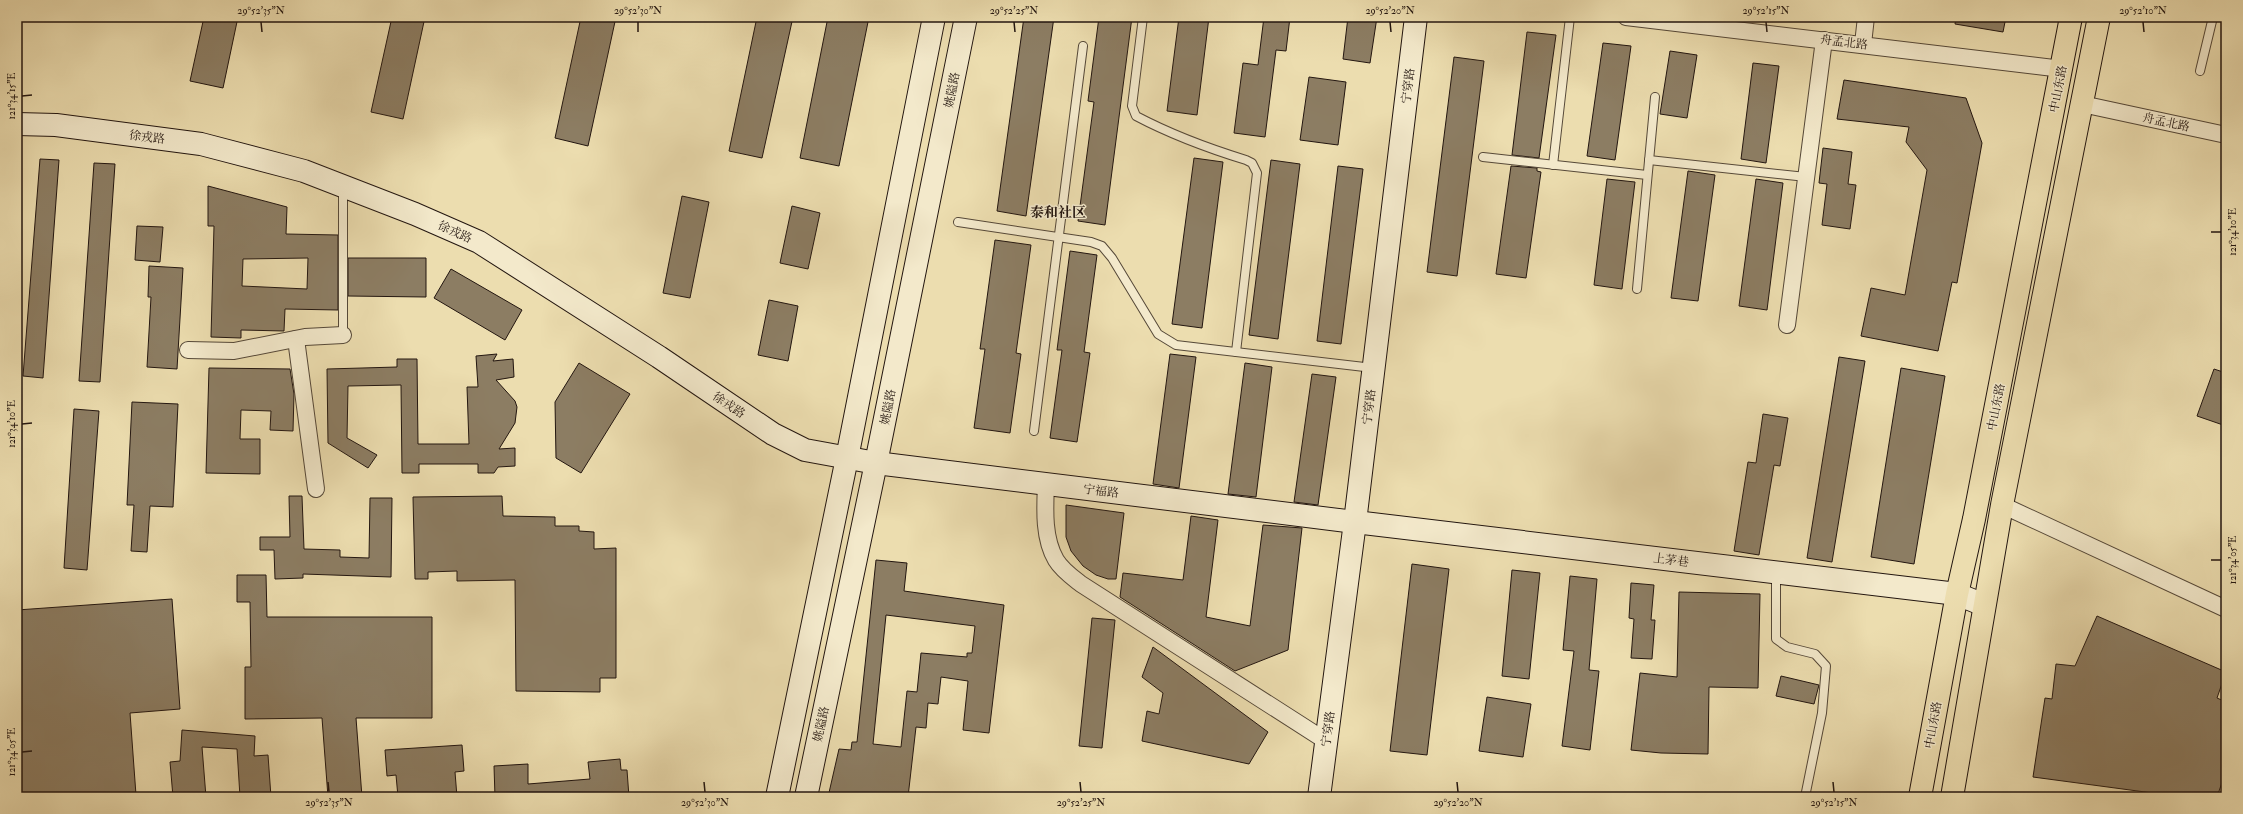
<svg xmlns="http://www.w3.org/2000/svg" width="2243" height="814" viewBox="0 0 2243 814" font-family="'IM FELL Double Pica','Noto Serif SC',serif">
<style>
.building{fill:#8c7d63;stroke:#231610;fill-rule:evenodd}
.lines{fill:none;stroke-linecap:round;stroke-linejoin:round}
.lane-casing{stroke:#554838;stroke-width:10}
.street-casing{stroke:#554838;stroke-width:18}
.secondary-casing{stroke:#231610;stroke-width:24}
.primary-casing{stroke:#231610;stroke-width:24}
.lane{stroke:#f3e9cb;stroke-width:8}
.street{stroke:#f3e9cb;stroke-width:16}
.secondary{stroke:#f3e9cb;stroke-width:22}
.primary{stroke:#ecddaf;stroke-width:22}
.ticks{fill:none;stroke:#231610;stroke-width:1.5}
.labels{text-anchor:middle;stroke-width:3;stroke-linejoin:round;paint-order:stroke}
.street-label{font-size:12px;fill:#231610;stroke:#f3e9cb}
.quarter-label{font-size:14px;font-weight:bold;fill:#231610;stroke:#f3e9cb}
.neatline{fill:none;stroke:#231610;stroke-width:1.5}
.ticks-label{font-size:10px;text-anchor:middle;fill:#231610}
</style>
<rect width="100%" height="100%" fill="#ecddaf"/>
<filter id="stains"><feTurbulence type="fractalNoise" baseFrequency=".005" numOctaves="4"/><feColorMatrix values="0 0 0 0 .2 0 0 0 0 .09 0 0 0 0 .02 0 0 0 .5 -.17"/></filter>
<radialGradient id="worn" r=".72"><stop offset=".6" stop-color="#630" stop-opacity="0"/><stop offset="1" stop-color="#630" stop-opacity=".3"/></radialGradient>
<g class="building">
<path d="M204 17H238L223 88 190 81Z"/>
<path d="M392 17H425L403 119 371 112Z"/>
<path d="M581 17H616L588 146 555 138Z"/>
<path d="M757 17H793L762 158 729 151Z"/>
<path d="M828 17H869L839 166 800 158Z"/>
<path d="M1024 17H1054L1026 216 997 211Z"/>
<path d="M1099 17H1132L1105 225 1078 221 1094 102 1088 101Z"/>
<path d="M1179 17H1209L1197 115 1167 111Z"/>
<path d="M1264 17H1290L1286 51 1276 50 1265 137 1234 133 1243 63 1258 65Z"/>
<path d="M1348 17H1377L1370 63 1343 59Z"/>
<path d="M1956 17H2006L2003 32 1955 24Z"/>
<path d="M1527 32 1556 35 1539 158 1512 155Z"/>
<path d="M1603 43 1631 46 1615 160 1587 156Z"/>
<path d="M1670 51 1697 55 1687 118 1660 114Z"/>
<path d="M1454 57 1484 61 1457 276 1427 272Z"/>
<path d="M1753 63 1779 66 1766 163 1741 159Z"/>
<path d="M1309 77 1346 82 1338 145 1300 140Z"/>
<path d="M1844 80 1966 98 1982 143 1957 283 1952 282 1938 351 1861 336 1871 288 1905 295 1927 170 1906 142 1909 127 1837 119Z"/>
<path d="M1823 148 1852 152 1848 184 1856 185 1850 229 1822 225 1827 184 1819 183Z"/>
<path d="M1194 158 1223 162 1202 328 1172 324Z"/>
<path d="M40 159 59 160 43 378 23 376Z"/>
<path d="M1271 160 1300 164 1278 339 1249 335Z"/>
<path d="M94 163 115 164 100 382 79 381Z"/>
<path d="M1338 166 1363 169 1341 344 1317 341Z"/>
<path d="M1511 166 1537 168V171L1541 172 1526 278 1496 274Z"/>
<path d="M1688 171 1715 175 1698 301 1671 298Z"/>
<path d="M1607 179 1635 182 1622 289 1594 285Z"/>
<path d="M1756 179 1783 183 1767 310 1739 306Z"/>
<path d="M208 186 287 207 286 234 338 235V310L285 309 284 331 241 330V338L211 337 214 226H208ZM308 258 307 289 242 286 243 259Z"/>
<path d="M682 196 709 202 690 298 663 293Z"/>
<path d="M792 206 820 213 808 269 780 263Z"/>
<path d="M137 226 163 227 160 262 135 260Z"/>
<path d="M995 240 1031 245 1016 353 1021 354 1010 433 974 428 985 349H980Z"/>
<path d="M1070 251 1097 255 1084 352 1090 353 1077 442 1050 438 1062 350H1057Z"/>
<path d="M348 258H426V297L348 296Z"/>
<path d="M149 266 183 268 177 369 147 367 151 297H148Z"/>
<path d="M451 269 522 310 505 340 434 298Z"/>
<path d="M769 300 798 306 788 361 758 355Z"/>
<path d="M497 354 493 361 513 359 514 377 496 380 515 401 517 407 515 423 499 449 515 448V466L498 467 494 473H478V464H419V473H402L401 385 348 386 347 438 377 455 368 468 328 443 327 369 397 367V359H417L418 444H469L467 387H478L476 356Z"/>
<path d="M1170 354 1196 357 1179 488 1153 484Z"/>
<path d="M1839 357 1865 361 1832 562 1807 558Z"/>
<path d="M579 363 630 394 581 473 556 458 555 402Z"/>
<path d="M1245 363 1272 367 1256 497 1228 494Z"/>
<path d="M209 368 290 369 294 394 293 431 270 430 271 411 241 410 240 439H260V474L206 473Z"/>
<path d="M1901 368 1945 376 1914 564 1871 557Z"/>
<path d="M2214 369 2226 373V426L2197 416Z"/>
<path d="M1312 374 1336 377 1318 505 1294 502Z"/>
<path d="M132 402 178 404 173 507 150 506 147 552 131 551 134 505H127Z"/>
<path d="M74 409 99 411 87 570 64 568Z"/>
<path d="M1763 414 1788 418 1780 466 1774 465 1759 555 1734 551 1748 462 1756 463Z"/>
<path d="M289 496H302L304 549 340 550V557L369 558 370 498H392L391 577 303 574V578L275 579 274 550H260V537H290Z"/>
<path d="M502 496 503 516 555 517V526H579V531L594 532V549L616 548V678H600V692L516 691 515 580 457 581V571L428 572V579H415L413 497Z"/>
<path d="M1066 505 1124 513 1116 579H1108L1096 575 1083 566 1071 551 1066 537Z"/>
<path d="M1191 516 1218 520 1206 617 1250 626 1263 525 1302 528 1288 650 1235 671 1120 597 1123 573 1183 580Z"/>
<path d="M876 560 907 563 904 591 1004 605 989 733 963 730 968 681 941 677 938 704 928 703 926 728 916 727 908 797H828L839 749 851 750 852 742H857ZM886 615 975 626 972 653H967V657L921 653 917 692 907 691 901 747 873 744Z"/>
<path d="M1412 564 1449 569 1427 755 1390 751Z"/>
<path d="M1512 570 1540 573 1529 679 1502 676Z"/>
<path d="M237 575H266L267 617H432V718H356L362 797H328L322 718 245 719V667H251L250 602H237Z"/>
<path d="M1570 576 1597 579 1589 670 1599 671 1590 750 1562 746 1574 651 1563 650Z"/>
<path d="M1631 583 1654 585 1651 620H1655L1652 659 1631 658 1634 619 1629 618Z"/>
<path d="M1679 592 1760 594 1758 688 1709 687 1708 754 1661 753 1631 750 1640 673 1677 677Z"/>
<path d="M172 599 180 709 130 713 136 795 17 797V610Z"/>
<path d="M2097 616 2226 672 2217 698 2226 702V771L2217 797H2160V794L2033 777 2045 698 2052 699 2056 664 2075 666Z"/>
<path d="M1092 618 1115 620 1102 748 1079 746Z"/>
<path d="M1153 647 1268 732 1249 764 1142 741 1147 711 1159 714 1163 693 1142 677Z"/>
<path d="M1781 676 1819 685 1814 704 1776 696Z"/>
<path d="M1487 697 1531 704 1523 757 1479 751Z"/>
<path d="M182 730 255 736 254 756 268 755 271 797H240L237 749 202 747 206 797H173L170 762 180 761Z"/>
<path d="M462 745 464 771 455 772 457 797H398L396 775 387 776 385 750Z"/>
<path d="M620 759 621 770H627L629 797H495L494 766 528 764V784L590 779 588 762Z"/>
</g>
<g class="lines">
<defs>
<g id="lane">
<path d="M1143 17 1132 106 1136 116C1172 135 1207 148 1246 160L1252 163 1257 173 1236 352"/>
<path d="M2200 71 2213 17"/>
<path d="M1483 157 1647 175"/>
<path d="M1649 160 1806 177"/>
<path d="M1553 165 1570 17"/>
<path d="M958 222 1091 242 1102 246 1112 258 1158 334 1176 345 1373 368"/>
<path d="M1637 289 1655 97"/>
<path d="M343 335V188"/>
<path d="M1034 431 1083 46"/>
<path d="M1776 574V639L1787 647 1815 654 1826 666 1822 713 1805 797"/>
</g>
<g id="street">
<path d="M1626 17 2062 69"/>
<path d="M1863 44 1866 17"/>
<path d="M2082 104 2226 135"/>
<path d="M1787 325 1824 40"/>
<path d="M296 339 316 489"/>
<path d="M188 350 234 351 305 337 343 335"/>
<path d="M1046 484C1045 508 1043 538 1056 560 1062 570 1072 577 1081 584L1326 741"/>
<path d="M2002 505 2226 609"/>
</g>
<g id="secondary">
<path d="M17 124 56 125 201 144 304 171 415 214 479 242 659 357 773 434 805 450 876 463 1355 522 1957 594 1984 605"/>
<path d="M777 797 847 458 934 17"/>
<path d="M806 797 876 463 966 17"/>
<path d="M1319 797 1355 522 1416 17"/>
</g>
<g id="primary">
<path d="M1920 797 1957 594 1974 519 2071 17"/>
<path d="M1952 797 2002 505 2099 17"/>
</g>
</defs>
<use href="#lane" class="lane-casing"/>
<use href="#street" class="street-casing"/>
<use href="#secondary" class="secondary-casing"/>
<use href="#primary" class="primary-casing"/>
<use href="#lane" class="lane"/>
<use href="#street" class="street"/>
<use href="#secondary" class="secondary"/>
<use href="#primary" class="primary"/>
</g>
<path class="ticks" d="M261 22 262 32M638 22V32M1014 22 1015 32M1390 22 1391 32M1766 22 1767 32M2143 22 2144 32M22 96 32 95M2211 232H2221M22 424 32 423M2211 560H2221M22 752 32 751M328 782 329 792M704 782 705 792M1080 782 1081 792M1457 782 1458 792M1833 782 1834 792"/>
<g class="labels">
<g class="street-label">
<text transform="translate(1844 42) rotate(7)" y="4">舟孟北路</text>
<text transform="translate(1408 86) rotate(-83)" y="4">宁穿路</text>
<text transform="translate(2058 89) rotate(-79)" y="4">中山东路</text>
<text transform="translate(952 90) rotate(-79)" y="4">姚隘路</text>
<text transform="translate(2166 122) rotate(12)" y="4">舟孟北路</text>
<text transform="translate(147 137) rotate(7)" y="4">徐戎路</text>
<text transform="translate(455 232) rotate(24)" y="4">徐戎路</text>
<text transform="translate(729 405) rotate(34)" y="4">徐戎路</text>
<text transform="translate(888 407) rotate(-79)" y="4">姚隘路</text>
<text transform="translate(1369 407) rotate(-83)" y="4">宁穿路</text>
<text transform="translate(1996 407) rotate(-79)" y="4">中山东路</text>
<text transform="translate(1101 491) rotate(7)" y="4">宁福路</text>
<text transform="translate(1671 560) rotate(7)" y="4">上茅巷</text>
<text transform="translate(821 724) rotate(-78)" y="4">姚隘路</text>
<text transform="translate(1933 725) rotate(-80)" y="4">中山东路</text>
<text transform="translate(1328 729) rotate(-82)" y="4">宁穿路</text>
</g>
<g class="quarter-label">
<text x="1058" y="217">泰和社区</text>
</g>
</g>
<rect width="2243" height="814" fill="none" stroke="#ecddaf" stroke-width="44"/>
<rect x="22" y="22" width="2199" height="770" class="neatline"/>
<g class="ticks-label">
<text x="261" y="14">29°52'35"N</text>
<text x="638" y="14">29°52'30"N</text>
<text x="1014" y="14">29°52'25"N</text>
<text x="1390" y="14">29°52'20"N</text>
<text x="1766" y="14">29°52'15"N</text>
<text x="2143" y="14">29°52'10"N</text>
<text transform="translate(11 96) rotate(-90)" y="4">121°34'15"E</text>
<text transform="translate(2232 232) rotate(-90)" y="4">121°34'10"E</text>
<text transform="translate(11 424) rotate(-90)" y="4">121°34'10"E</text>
<text transform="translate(2232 560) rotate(-90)" y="4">121°34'05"E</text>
<text transform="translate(11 752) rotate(-90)" y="4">121°34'05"E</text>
<text x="329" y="806">29°52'35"N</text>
<text x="705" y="806">29°52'30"N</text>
<text x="1081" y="806">29°52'25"N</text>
<text x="1458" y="806">29°52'20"N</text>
<text x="1834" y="806">29°52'15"N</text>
</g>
<rect width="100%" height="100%" filter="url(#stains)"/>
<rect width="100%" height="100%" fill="url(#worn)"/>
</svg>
